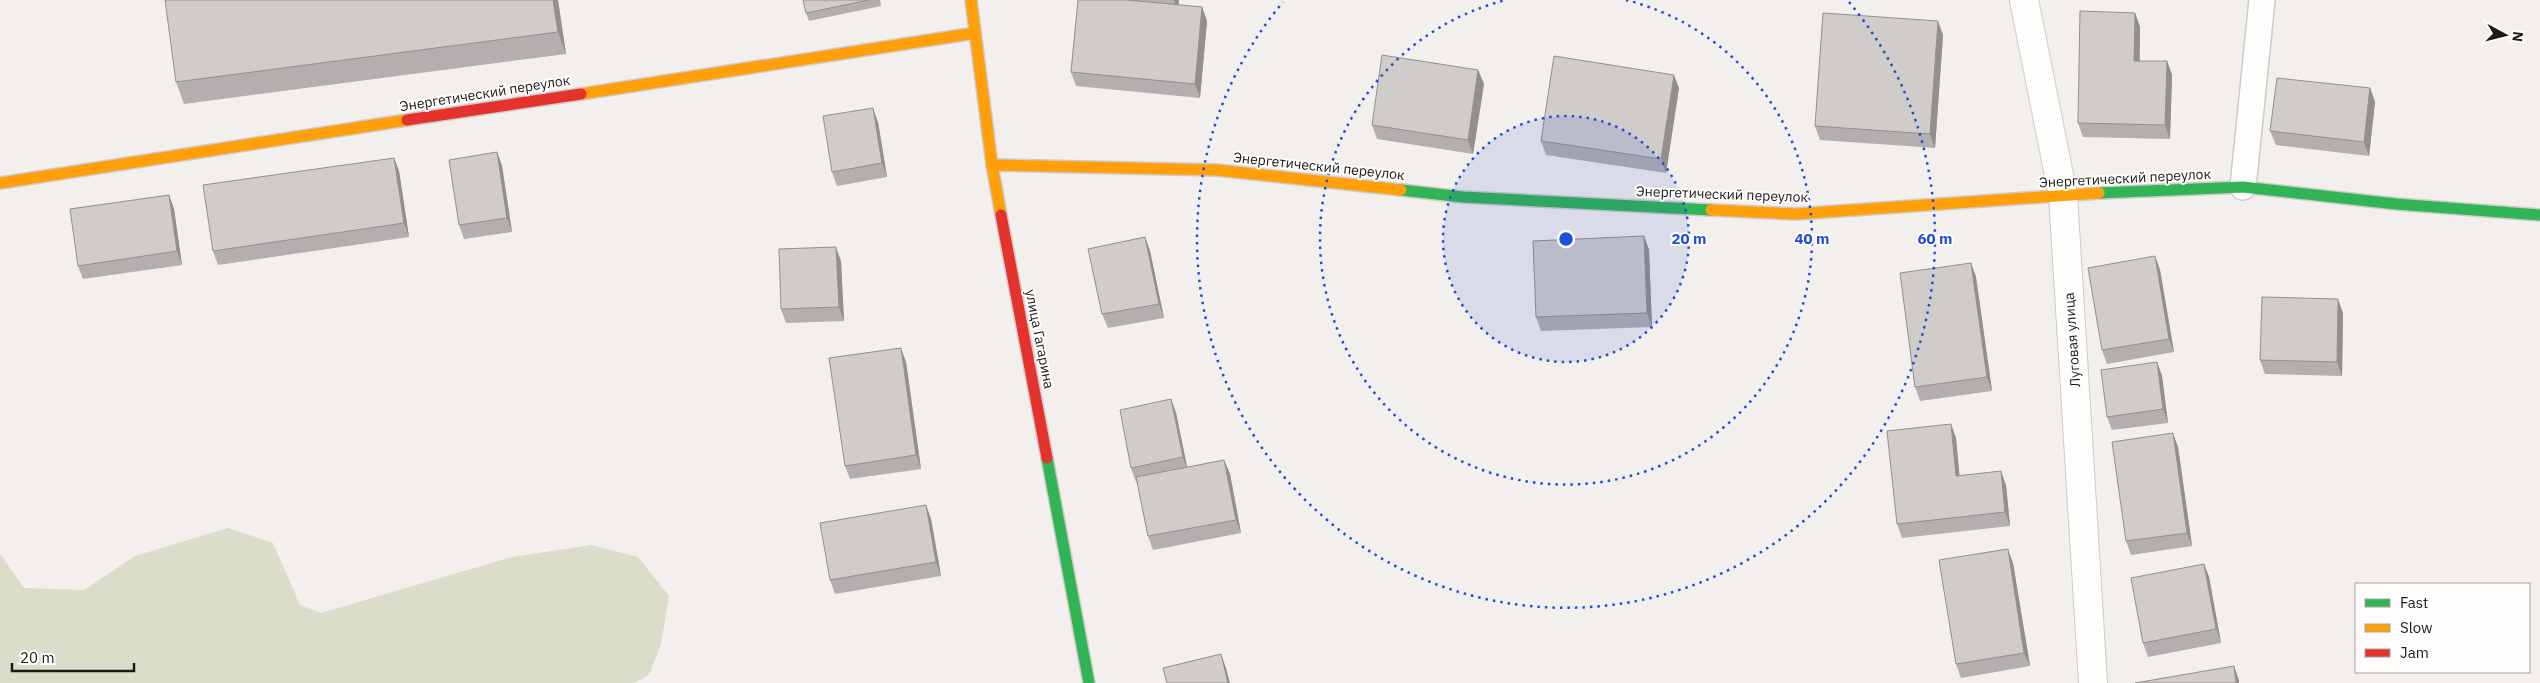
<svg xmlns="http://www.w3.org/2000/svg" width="2540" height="683" viewBox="0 0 2540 683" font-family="'IBM Plex Sans',sans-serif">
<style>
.green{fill:#dbdcca}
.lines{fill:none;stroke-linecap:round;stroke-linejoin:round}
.lane-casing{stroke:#cfcbc9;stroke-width:28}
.street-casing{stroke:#cfcbc9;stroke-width:30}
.fast-casing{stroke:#cfcbc9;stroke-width:14}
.slow-casing{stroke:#cfcbc9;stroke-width:14}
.jam-casing{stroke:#cfcbc9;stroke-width:14}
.lane{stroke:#fdfdfc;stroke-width:25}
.street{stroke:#fdfdfc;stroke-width:28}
.fast{stroke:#30b455;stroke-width:11}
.slow{stroke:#ff9f0a;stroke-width:11}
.jam{stroke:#e5322d;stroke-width:11}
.wall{fill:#b3afae}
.shaded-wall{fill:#928f8d}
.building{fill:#d0ccca;stroke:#928f8d}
.ring{fill:none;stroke:#1d4ed8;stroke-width:2.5;stroke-dasharray:2.5 5}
.labels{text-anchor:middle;stroke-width:4;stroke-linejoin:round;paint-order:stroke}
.street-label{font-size:14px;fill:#1c1a18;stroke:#fffdfc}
.centre{fill:#1d4ed8;stroke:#fffdfc;stroke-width:2.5}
.ring-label{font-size:15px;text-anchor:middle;font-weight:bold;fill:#1d4ed8;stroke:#fffdfc;stroke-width:4;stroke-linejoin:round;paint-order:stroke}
</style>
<rect width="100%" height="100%" fill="#f3efec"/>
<path class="green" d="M228 528 273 543 300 605 321 613 512 557 591 545 638 557 669 596 661 644 649 675 634 683H0V554L24 588 84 590 135 556Z"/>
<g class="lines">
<defs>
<path id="lane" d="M2243 187 2262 0"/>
<path id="street" d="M2024 0 2063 195 2093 683"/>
<g id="fast">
<path d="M1401 190 1463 197 1711 210"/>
<path d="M2099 193 2243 187 2396 204 2540 215"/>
<path d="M1047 458 1089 683"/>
</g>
<g id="slow">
<path d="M971 0 992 165 1001 215"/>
<path d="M581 94 975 33"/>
<path d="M992 165 1217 170 1401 190"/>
<path d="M0 183 407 120"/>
<path d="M1711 210 1796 214 2099 193"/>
</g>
<g id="jam">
<path d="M407 120 581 94"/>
<path d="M1001 215 1047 458"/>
</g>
</defs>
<use href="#lane" class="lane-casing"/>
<use href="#street" class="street-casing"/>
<use href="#fast" class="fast-casing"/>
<use href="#slow" class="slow-casing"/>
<use href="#jam" class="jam-casing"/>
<use href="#lane" class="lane"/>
<use href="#street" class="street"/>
<use href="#fast" class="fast"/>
<use href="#slow" class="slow"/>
<use href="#jam" class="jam"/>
</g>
<g class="wall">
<path d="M558 0 566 54 184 104 176 82Z"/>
<path d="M803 0H880L881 6 809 21 806 13Z"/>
<path d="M1078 0H1179L1178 5 1202 7 1207 21 1200 98 1076 86 1071 72Z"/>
<path d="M2135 13 2140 27V61H2167L2172 75 2170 139 2083 137 2078 123Z"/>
<path d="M1943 35 1935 148 1820 140 1815 126Z"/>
<path d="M1478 70 1484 84 1473 154 1377 139 1372 125Z"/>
<path d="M1679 88 1666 173 1546 155 1541 141Z"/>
<path d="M2370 88 2375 102 2369 156 2276 145 2270 131Z"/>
<path d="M878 122 887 177 837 186 832 172Z"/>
<path d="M497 152 502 166 512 232 464 239 459 225Z"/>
<path d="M394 158 399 171 409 237 218 265 213 251Z"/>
<path d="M169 195 174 209 182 265 83 279 78 266Z"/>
<path d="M1644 236 1649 250 1652 327 1541 331 1536 317Z"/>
<path d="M1145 237 1150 251 1164 318 1108 328 1102 314Z"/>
<path d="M2155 256 2160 270 2174 352 2107 364 2102 350Z"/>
<path d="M841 261 844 321 786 323 781 309Z"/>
<path d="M1971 263 1976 277 1992 391 1920 401 1915 387Z"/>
<path d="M2343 313 2342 376 2265 374 2260 360Z"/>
<path d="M906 362 921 469 850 479 845 466Z"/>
<path d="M2157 362 2162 376 2168 423 2112 430 2107 417Z"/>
<path d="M1171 399 1176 413 1187 467 1224 460 1230 474 1241 533 1153 550 1148 536 1137 482H1136L1131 468Z"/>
<path d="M1951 424 1956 438 1959 476 2006 485 2010 526 1902 538 1897 524Z"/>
<path d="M2178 447 2192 546 2131 555 2126 541Z"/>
<path d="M926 505 931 519 941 576 835 594 830 580Z"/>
<path d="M2013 563 2030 666 1961 678 1956 664Z"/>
<path d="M2204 564 2209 577 2221 643 2148 657 2143 643Z"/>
</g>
<g class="shaded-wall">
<path d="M553 0H558L566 54 558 32Z"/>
<path d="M1174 0H1179L1178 11Z"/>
<path d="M1202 7 1207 21 1200 98 1195 84Z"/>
<path d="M2135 13 2140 27 2139 75 2134 61Z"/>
<path d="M1938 21 1943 35 1935 148 1930 134Z"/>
<path d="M2167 61 2172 75 2170 139 2165 125Z"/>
<path d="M1478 70 1484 84 1473 154 1468 140Z"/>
<path d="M1674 75 1679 88 1666 173 1661 159Z"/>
<path d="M2370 88 2375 102 2369 156 2364 142Z"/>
<path d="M873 108 878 122 887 177 882 163Z"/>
<path d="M497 152 502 166 512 232 507 218Z"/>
<path d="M394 158 399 171 409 237 404 223Z"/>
<path d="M169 195 174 209 182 265 177 251Z"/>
<path d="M1644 236 1649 250 1652 327 1647 313Z"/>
<path d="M1145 237 1150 251 1164 318 1159 304Z"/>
<path d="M836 247 841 261 844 321 839 307Z"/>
<path d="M2155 256 2160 270 2174 352 2169 339Z"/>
<path d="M1971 263 1976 277 1992 391 1987 377Z"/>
<path d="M2338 299 2343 313 2342 376 2337 362Z"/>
<path d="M901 348 906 362 921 469 916 455Z"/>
<path d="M2157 362 2162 376 2168 423 2163 409Z"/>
<path d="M1171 399 1176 413 1188 471 1183 457Z"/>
<path d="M1951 424 1956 438 1961 490 1956 476Z"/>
<path d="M2173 433 2178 447 2192 546 2187 533Z"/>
<path d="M1224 460 1230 474 1241 533 1236 520Z"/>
<path d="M2001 471 2006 485 2010 526 2005 512Z"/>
<path d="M926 505 931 519 941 576 936 562Z"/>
<path d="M2008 549 2013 563 2030 666 2024 653Z"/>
<path d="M2204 564 2209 577 2221 643 2216 629Z"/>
<path d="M1221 654 1226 668 1230 683H1228Z"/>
<path d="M2234 666 2239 680V683H2236Z"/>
</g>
<g class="building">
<path d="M165 0H553L558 32 176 82Z"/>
<path d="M803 0H869L806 13Z"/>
<path d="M1078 0H1127L1202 7 1195 84 1071 72Z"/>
<path d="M2080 11 2135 13 2134 61H2167L2165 125 2078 123Z"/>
<path d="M1823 13 1938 21 1930 134 1815 126Z"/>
<path d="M1382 55 1478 70 1468 140 1372 125Z"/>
<path d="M1554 56 1674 75 1661 159 1541 141Z"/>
<path d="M2277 78 2370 88 2364 142 2270 131Z"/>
<path d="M873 108 882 163 832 172 823 116Z"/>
<path d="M497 152 507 218 459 225 449 160Z"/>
<path d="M394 158 404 223 213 251 203 185Z"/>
<path d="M169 195 177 251 78 266 70 209Z"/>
<path d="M1644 236 1647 313 1536 317 1533 241Z"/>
<path d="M1145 237 1159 304 1102 314 1088 249Z"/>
<path d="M836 247 839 307 781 309 779 249Z"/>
<path d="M2155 256 2169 339 2102 350 2088 268Z"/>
<path d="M1971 263 1987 377 1915 387 1900 273Z"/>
<path d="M2262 297 2338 299 2337 362 2260 360Z"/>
<path d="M901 348 916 455 845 466 829 358Z"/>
<path d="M2157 362 2163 409 2107 417 2101 370Z"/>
<path d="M1171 399 1183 457 1131 468 1120 410Z"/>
<path d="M1951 424 1956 476 2001 471 2005 512 1897 524 1887 431Z"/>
<path d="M2173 433 2187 533 2126 541 2112 442Z"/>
<path d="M1224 460 1236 520 1148 536 1136 477Z"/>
<path d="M926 505 936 562 830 580 820 523Z"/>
<path d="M2008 549 2024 653 1956 664 1939 560Z"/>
<path d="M2204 564 2216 629 2143 643 2131 578Z"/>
<path d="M1221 654 1228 683H1167L1163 668Z"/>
<path d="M2234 666 2236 683H2135Z"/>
</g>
<circle cx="1566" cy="239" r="123" fill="#1d4ed8" fill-opacity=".12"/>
<g class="ring">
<circle cx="1566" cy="239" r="123"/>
<path d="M1626 0A246 246 0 1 1 1506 0"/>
<path d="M1849 2A369 369 0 1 1 1283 2"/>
</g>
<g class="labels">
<g class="street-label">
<text transform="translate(485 93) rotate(-9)" y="5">Энергетический переулок</text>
<text transform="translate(1319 166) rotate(6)" y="5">Энергетический переулок</text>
<text transform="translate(2125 178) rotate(-3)" y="5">Энергетический переулок</text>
<text transform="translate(1722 194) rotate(2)" y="5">Энергетический переулок</text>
<text transform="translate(1040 339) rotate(79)" y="5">улица Гагарина</text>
<text transform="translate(2072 340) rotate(-94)" y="5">Луговая улица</text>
</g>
</g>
<circle cx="1566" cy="239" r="8" class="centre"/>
<g class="ring-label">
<text x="1689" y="244">20 m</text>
<text x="1812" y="244">40 m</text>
<text x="1935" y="244">60 m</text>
</g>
<rect x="2355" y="583" width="175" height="90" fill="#fffdfc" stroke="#a4a2a1"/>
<rect x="2365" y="599" width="25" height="8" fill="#30b455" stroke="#a4a2a1"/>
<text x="2400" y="608" font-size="15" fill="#1c1a18">Fast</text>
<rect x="2365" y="624" width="25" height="8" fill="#ff9f0a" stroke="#a4a2a1"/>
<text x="2400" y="633" font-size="15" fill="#1c1a18">Slow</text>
<rect x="2365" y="649" width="25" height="8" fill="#e5322d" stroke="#a4a2a1"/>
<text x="2400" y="658" font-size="15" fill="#1c1a18">Jam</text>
<g transform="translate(2505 35) rotate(97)" stroke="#fffdfc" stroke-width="4" paint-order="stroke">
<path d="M0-4L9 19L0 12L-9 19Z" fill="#1c1a18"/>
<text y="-8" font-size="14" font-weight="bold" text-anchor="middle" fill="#1c1a18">N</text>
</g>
<path d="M12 663v8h122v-8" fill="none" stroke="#1c1a18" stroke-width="2.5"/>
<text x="20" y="663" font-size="15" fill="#1c1a18" stroke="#fffdfc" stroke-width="4" paint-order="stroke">20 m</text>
</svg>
